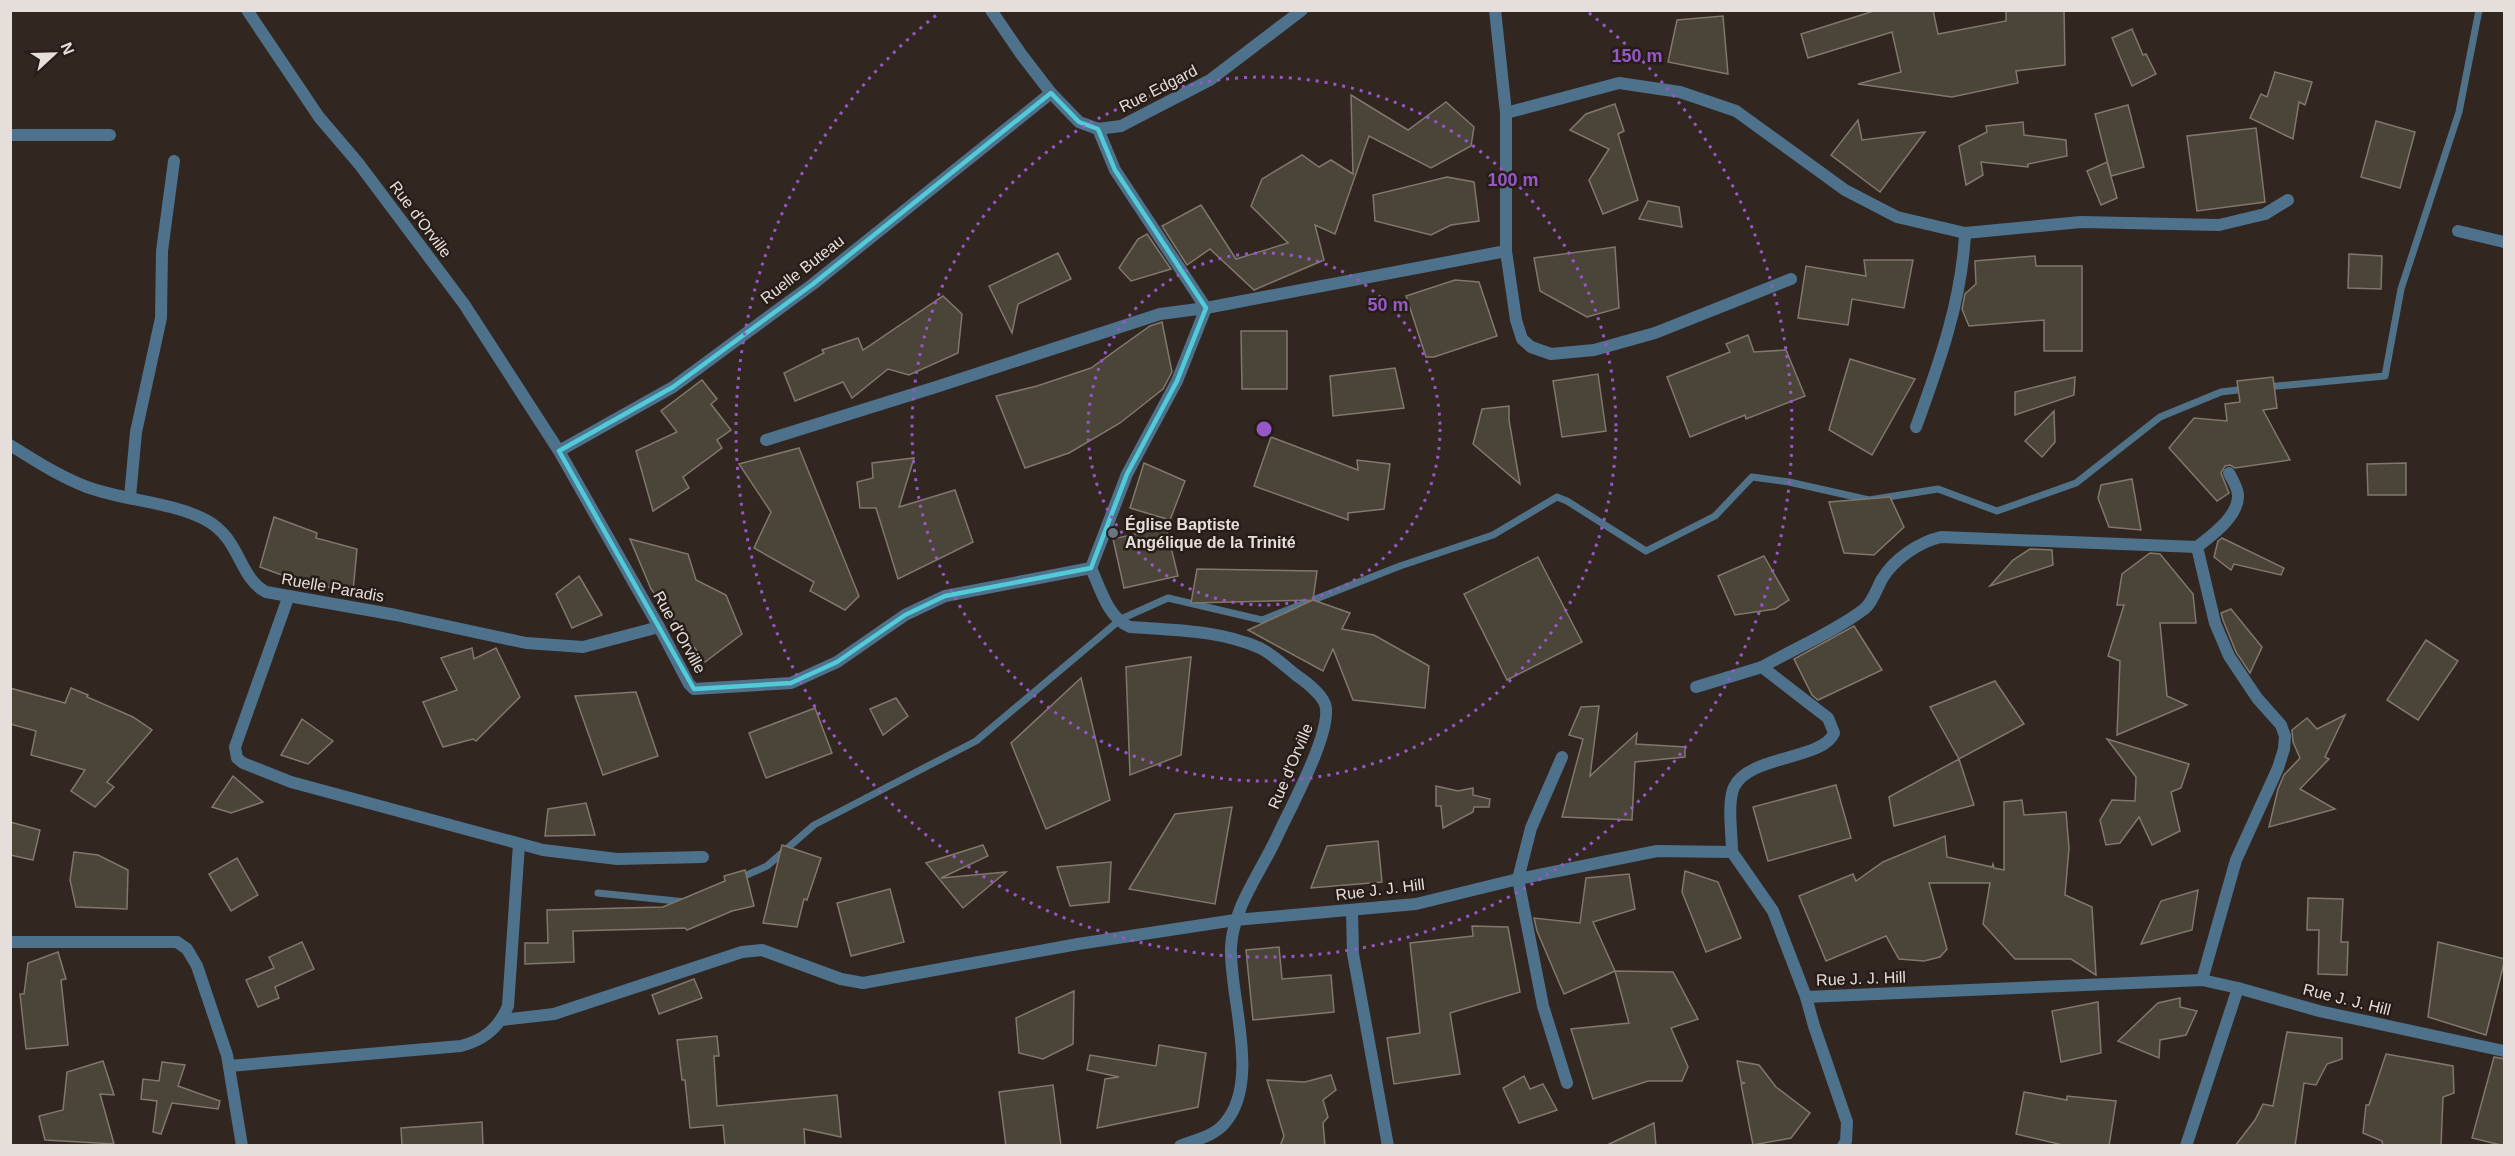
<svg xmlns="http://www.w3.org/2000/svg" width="2515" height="1156" viewBox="0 0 2515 1156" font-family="Helvetica,sans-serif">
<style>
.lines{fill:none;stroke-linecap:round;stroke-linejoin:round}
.stream{stroke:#507288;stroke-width:7}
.building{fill:#4b4439;stroke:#80786c;stroke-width:1.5}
.service{stroke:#4e728c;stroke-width:12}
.minor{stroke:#4e728c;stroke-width:12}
.marked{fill:none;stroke:#52cbd8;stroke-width:4.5;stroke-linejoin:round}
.ring{fill:none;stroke:#9658c6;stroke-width:3;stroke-dasharray:3 6}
.worship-dot{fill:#6b7280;stroke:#271d18;stroke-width:2}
.labels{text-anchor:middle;stroke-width:5;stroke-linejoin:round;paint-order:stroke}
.street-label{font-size:16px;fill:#e6dedb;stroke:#271d18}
.poi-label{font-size:16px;font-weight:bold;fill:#e6dedb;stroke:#271d18;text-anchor:start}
.centre{fill:#9658c6;stroke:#271d18;stroke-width:3}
.ring-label{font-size:18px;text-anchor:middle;font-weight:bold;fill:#9658c6;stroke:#271d18;stroke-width:5;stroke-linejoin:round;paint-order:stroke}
</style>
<rect width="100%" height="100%" fill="#322621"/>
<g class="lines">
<g class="stream">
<path d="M2266 387 2385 376 2401 289 2459 112 2479 10"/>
<path d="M740 878 767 866 814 825 976 741 1121 619 1168 598 1262 620 1400 566 1493 535 1557 497 1567 501 1646 551 1715 516 1752 477 1789 482 1869 500 1938 489 1997 511 2076 483 2160 417 2221 392 2246 389"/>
<path d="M598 893 686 902"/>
</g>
</g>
<g class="building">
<path d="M1877 10H1933L1938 34 2006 21V10H2064L2065 65 2016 71 2018 83 1952 97 1858 84 1901 72 1892 32 1808 58 1801 34Z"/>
<path d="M1723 16 1728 74 1668 62 1677 20Z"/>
<path d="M2132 29 2143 55 2146 54 2156 74 2132 86 2112 38Z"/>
<path d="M2275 72 2312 82 2305 105 2299 102 2293 139 2250 118 2261 94 2267 97Z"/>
<path d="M1351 95 1408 130 1446 102 1474 127 1471 146 1431 168 1369 136 1335 234 1315 225 1324 260 1254 290 1210 249 1187 265 1162 226 1201 205 1236 259 1288 243 1251 206 1262 179 1302 155 1319 167 1331 160 1353 174Z"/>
<path d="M1615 104 1624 131 1618 134 1638 200 1603 214 1589 180 1609 149 1570 130 1586 114Z"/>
<path d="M2128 105 2144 167 2111 176 2095 114Z"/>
<path d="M1858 120 1862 140 1925 132 1880 192 1831 155Z"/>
<path d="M2376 121 2415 132 2400 188 2361 177Z"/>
<path d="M2023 122 2024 135 2066 140 2067 156 2028 164V167L1981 162 1983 175 1966 185 1959 146 1987 132 1986 126Z"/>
<path d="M2256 128 2265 202 2197 211 2187 136Z"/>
<path d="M2107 162 2117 198 2101 205 2087 171Z"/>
<path d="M1447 177 1474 182 1479 221 1451 225 1431 235 1375 221 1373 195Z"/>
<path d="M1648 201 1679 207 1682 227 1639 219Z"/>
<path d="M1147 234 1171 269 1131 281 1119 268 1138 239Z"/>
<path d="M1615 247 1619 308 1587 317 1540 291 1534 258Z"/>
<path d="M1058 253 1071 279 1018 304 1012 333 989 286Z"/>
<path d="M2349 254 2382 256 2381 289 2348 288Z"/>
<path d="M2035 256 2036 266H2082V351H2044V320L1969 326 1962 309 1965 294 1976 284 1975 261Z"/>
<path d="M1864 260H1913L1904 308 1852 299 1848 325 1798 318 1806 266 1866 276Z"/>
<path d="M1455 280 1479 282 1497 336 1434 357H1426L1406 296Z"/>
<path d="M943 296 962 314 958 353 909 375 888 369 852 398 843 382 795 401 784 373 824 353 822 350 858 338 863 350Z"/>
<path d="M1162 322 1172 372 1163 389 1120 423 1069 453 1025 468 996 396 1037 386 1091 368 1150 326Z"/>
<path d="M1241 331H1287V389H1242Z"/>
<path d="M1748 335 1754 352 1786 350 1805 396 1746 419 1745 415 1690 437 1667 377 1730 352 1726 344Z"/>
<path d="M1850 359 1915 379 1872 455 1829 430Z"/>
<path d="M1395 368 1404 408 1333 416 1330 376Z"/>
<path d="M1598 374 1606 431 1562 437 1553 381Z"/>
<path d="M2075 377 2074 395 2015 415V392Z"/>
<path d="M2273 377 2277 408 2263 410 2290 460 2235 468 2230 465 2225 466 2221 473 2229 493 2217 501 2169 448 2194 418 2227 421 2225 404 2240 402 2237 381Z"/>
<path d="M702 380 717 399 711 404 731 430 717 440 722 448 683 477 689 488 653 511 636 451 677 432 661 411Z"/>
<path d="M1509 406V420L1520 484 1473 444 1482 409Z"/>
<path d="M2054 411 2055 442 2042 457 2025 441Z"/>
<path d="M1271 437 1358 470 1357 460 1390 464 1384 509 1348 513V520L1254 486Z"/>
<path d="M799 448 859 596 845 610 810 591 814 582 754 548 771 512 739 464Z"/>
<path d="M914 458 899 507 955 490 973 542 898 579 876 508H860L857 482 873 478 872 463Z"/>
<path d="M1144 463 1185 481 1170 520 1130 508Z"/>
<path d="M2406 463V495H2368L2367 464Z"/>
<path d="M2132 479 2141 530 2109 527 2098 498 2101 485Z"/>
<path d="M1890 497 1904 527 1874 555 1844 553 1829 502Z"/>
<path d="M274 517 317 533 316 538 357 549 353 591 306 584 260 567Z"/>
<path d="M1166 527 1178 576 1124 588 1113 539Z"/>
<path d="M2222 538 2284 568 2281 575 2234 564 2231 570 2214 557 2218 541Z"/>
<path d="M630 539 688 554 696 580 726 595 742 634 705 662 651 589Z"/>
<path d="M2030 549 2052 550 2053 565 1990 586 2013 560Z"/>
<path d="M2150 553 2160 554 2193 594 2196 623H2160L2167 696 2187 705 2117 735 2120 661 2108 656 2124 605H2117L2122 574Z"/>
<path d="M1764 556 1789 600 1775 609 1735 615 1718 576Z"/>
<path d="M1538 557 1582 642 1507 680 1464 594Z"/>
<path d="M1197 569 1317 571 1313 600 1191 603Z"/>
<path d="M579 576 602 615 572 628 556 594Z"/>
<path d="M1313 600 1350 613 1342 629 1374 635 1429 666 1425 708 1353 700 1333 649 1323 671 1248 630Z"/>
<path d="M2231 609 2262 647 2250 673 2236 652 2223 620 2221 613Z"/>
<path d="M1854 626 1882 670 1818 700 1812 695 1794 659Z"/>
<path d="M2426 640 2458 661 2418 720 2387 700Z"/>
<path d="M472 648 474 659 496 648 520 697 476 741 473 739 443 747 423 702 457 690 441 658Z"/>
<path d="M1191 657 1181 755 1130 775 1126 667Z"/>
<path d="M1081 678 1110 800 1046 829 1011 743Z"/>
<path d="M1995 681 2024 724 1959 759 1930 707Z"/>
<path d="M10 688 65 703 71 688 88 695 87 697 133 717 152 730 107 782 114 787 95 807 71 791 85 770 31 755 36 731 10 724Z"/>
<path d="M636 692 658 756 603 775 575 696Z"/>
<path d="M896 698 908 716 883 735 870 709Z"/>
<path d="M1599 706 1590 776 1637 733 1636 744 1685 747V757L1635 762 1632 820 1562 817 1583 739 1569 735 1581 707Z"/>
<path d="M815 708 832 753 766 778 749 733Z"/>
<path d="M2345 715 2325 757 2329 759 2300 789 2335 809 2269 827 2278 789 2284 775 2300 758 2293 742 2292 730 2307 718 2317 729Z"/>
<path d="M302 719 333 741 308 764 281 755Z"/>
<path d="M2107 739 2189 764 2181 788 2171 792 2180 831 2152 845 2139 817 2120 843 2106 845 2100 820 2112 800 2135 801 2136 777Z"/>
<path d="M1959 759 1974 805 1894 826 1889 797Z"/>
<path d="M233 776 263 802 231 813 212 807Z"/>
<path d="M1836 785 1851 838 1768 861 1753 807Z"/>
<path d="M1436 786 1458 791 1473 788V795L1490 799 1489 807H1474L1473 812 1443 828 1441 806H1436Z"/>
<path d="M2022 800 2024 815 2066 812 2069 848 2065 895 2092 907 2096 975 2071 959H2015L1983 924 1990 883H1929L1947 949 1940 957 1924 961 1899 959 1886 936 1826 961 1799 896 1853 874 1856 881 1883 862 1945 836 1947 857 1992 867 1993 864 1994 868 2004 870V802Z"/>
<path d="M586 803 595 835 545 836 548 809Z"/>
<path d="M1232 807 1215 904 1129 889 1175 814Z"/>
<path d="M10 822 40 830 33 860 10 855Z"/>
<path d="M1378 841 1382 882 1311 888 1327 846Z"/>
<path d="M782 845 821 858 807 900 804 899 797 927 763 923Z"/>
<path d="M983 845 988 856 941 878 1006 872 963 908 926 863Z"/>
<path d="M74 852 98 855 128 870 127 909 76 907 70 880Z"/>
<path d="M237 858 258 895 231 911 209 874Z"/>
<path d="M1111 862 1109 902 1070 906 1057 867Z"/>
<path d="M745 870 754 906 732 911 687 930 685 928 573 931 574 962 525 964V943H548L547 910 663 907 725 881 724 876Z"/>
<path d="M1685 871 1718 882 1741 938 1706 952 1682 892Z"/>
<path d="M1629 874 1635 909 1593 922 1615 971 1564 994 1537 931 1534 918 1580 923 1586 878Z"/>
<path d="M890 889 904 942 851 956 837 903Z"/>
<path d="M2198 890 2192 930 2141 944 2161 901Z"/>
<path d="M2308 898 2343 899 2341 942H2348L2347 975 2318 974 2319 930H2307Z"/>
<path d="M1472 926 1508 927 1520 992 1450 1013 1460 1074 1394 1084 1387 1038 1420 1033 1410 943 1473 936Z"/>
<path d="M302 942 314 969 275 987 279 998 258 1007 246 980 274 968 269 957Z"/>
<path d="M2438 942 2505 959 2486 1035 2428 1017Z"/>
<path d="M1279 947 1282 979 1331 975 1334 1012 1253 1020 1246 950Z"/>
<path d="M58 952 66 979 61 980 68 1045 26 1049 20 994H24L28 963Z"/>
<path d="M1615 971 1673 972 1698 1019 1671 1028 1688 1067 1682 1081H1648L1593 1099 1571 1029 1629 1023Z"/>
<path d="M694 979 702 998 659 1014 652 995Z"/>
<path d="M1074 991 1073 1044 1043 1059 1019 1053 1016 1018Z"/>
<path d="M2180 998V1007L2197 1011 2186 1035 2160 1040 2159 1058 2118 1041 2158 1003Z"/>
<path d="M2098 1002 2101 1053 2061 1062 2052 1011Z"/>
<path d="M2287 1032 2342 1038V1059L2327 1064 2316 1085 2304 1083 2295 1146H2235L2255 1120 2263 1104 2273 1106Z"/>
<path d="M717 1036 719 1056H714L717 1106 837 1095 841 1137 804 1129 805 1146H725L723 1125 690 1128 685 1080H682L677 1040Z"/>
<path d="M1159 1045 1206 1053 1198 1107 1097 1128 1105 1079 1119 1077 1087 1070 1090 1055 1156 1066Z"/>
<path d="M2386 1054 2453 1066 2454 1093 2443 1097 2441 1146H2383L2382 1141 2363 1133 2366 1105H2369Z"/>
<path d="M2494 1057 2505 1059V1146L2472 1138Z"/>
<path d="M103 1061 114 1095 100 1094 114 1144 45 1140 39 1116 63 1110 67 1072Z"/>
<path d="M1737 1061 1759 1065 1776 1087 1810 1113 1791 1138 1753 1145 1741 1084 1745 1083 1741 1082Z"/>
<path d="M162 1062 185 1065 178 1086 220 1101 218 1109 172 1103 161 1134 153 1132 157 1101 141 1099 143 1079 159 1081Z"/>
<path d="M1331 1075 1336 1090 1323 1100 1328 1117 1323 1123 1325 1146H1280L1284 1136 1267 1080 1305 1082Z"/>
<path d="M1524 1076 1530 1089 1543 1084 1557 1110 1519 1123 1503 1088Z"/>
<path d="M1053 1085 1061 1146H1006L999 1092Z"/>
<path d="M2024 1092 2067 1100V1096L2116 1101 2109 1146H2067L2016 1134Z"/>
<path d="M482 1122 483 1146H402L401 1128Z"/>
<path d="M1654 1123 1656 1146H1605Z"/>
</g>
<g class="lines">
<g class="service">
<path d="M10 135H110"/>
<path d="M1916 427C1939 364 1962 300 1965 233"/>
<path d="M130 497 136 432 161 318 162 251 174 161"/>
<path d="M1696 687 1762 667"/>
<path d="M1562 757 1531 828 1518 879 1543 1006 1567 1083"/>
<path d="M1732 852C1732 835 1727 802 1734 787 1749 755 1823 760 1834 733L1828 718 1762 667C1795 648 1832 633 1863 610 1872 604 1877 588 1882 579 1894 559 1919 542 1941 537L2197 547C2212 535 2239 516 2238 495 2238 488 2232 479 2229 473"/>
<path d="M10 942H177"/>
<path d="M863 983 1078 944 1235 920"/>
<path d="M1806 997 1814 1026 1847 1122 1846 1141 1843 1146"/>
</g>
<g class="minor">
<path d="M247 10 319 117 359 164 464 304 559 451 659 627 689 684 694 689 791 683 837 662 905 615 945 596 1091 568C1100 588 1108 618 1130 627 1174 630 1219 630 1260 648 1272 654 1285 666 1296 675 1306 682 1320 692 1325 704 1334 730 1288 812 1276 839 1260 873 1233 908 1231 947 1229 997 1262 1082 1224 1124 1214 1136 1195 1140 1180 1146"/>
<path d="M991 10 1021 54 1051 93 1079 122 1098 129 1121 126 1210 80 1302 10"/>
<path d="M1495 10 1506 113V251L1516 320 1522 339 1531 347 1551 354 1594 350 1655 333 1791 279"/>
<path d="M1506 113 1619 83 1680 92 1736 111 1845 190 1897 217 1965 233 2081 222 2219 225 2265 214 2288 200"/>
<path d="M2458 231 2504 242"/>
<path d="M766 440 936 387 1160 314 1206 308 1506 251"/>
<path d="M10 445C34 460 60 477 87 487 125 501 169 501 206 520 241 539 238 577 266 592L396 615 526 643 583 647 659 627"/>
<path d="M559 451 673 387 813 284 1051 93"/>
<path d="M2197 547 2215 623 2229 656 2257 698 2281 725 2285 736 2284 749 2278 768 2236 860 2202 980"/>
<path d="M1091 568 1127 474 1177 381 1206 308 1115 170 1098 129"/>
<path d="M288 598 235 747 237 758 243 763 291 782 543 850 617 859 703 857"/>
<path d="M1352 910 1353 954 1388 1146"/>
<path d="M1235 920 1416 904 1518 879 1657 851 1732 852 1773 911 1806 997 2202 980 2238 988 2319 1011 2504 1051"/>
<path d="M177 942 187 949 197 966 227 1055 242 1146"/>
<path d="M502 1020 554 1014 742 952 762 950 841 979 863 983"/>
<path d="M229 1066 461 1046C484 1040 499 1028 508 1006L519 844"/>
<path d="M2186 1146 2238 988"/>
</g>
</g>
<path class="marked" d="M1051 93 1079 122 1098 129 1115 170 1206 308 1177 381 1127 474 1091 568 945 596 905 615 837 662 791 683 694 689 559 451 673 387 813 284Z"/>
<g class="ring">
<circle cx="1264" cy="429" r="176"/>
<circle cx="1264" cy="429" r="352"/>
<path d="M1589 13A528 528 0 1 1 939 13"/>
</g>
<circle class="worship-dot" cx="1113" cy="533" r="6"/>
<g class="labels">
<g class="street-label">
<text transform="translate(1158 88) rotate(-27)" y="6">Rue Edgard</text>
<text transform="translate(421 219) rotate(53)" y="6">Rue d'Orville</text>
<text transform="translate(802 269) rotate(-38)" y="6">Ruelle Buteau</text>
<text transform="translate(333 587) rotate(10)" y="6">Ruelle Paradis</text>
<text transform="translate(680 632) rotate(61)" y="6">Rue d'Orville</text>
<text transform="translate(1290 766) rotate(-67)" y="6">Rue d'Orville</text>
<text transform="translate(1380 889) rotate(-7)" y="6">Rue J. J. Hill</text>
<text transform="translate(1861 978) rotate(-2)" y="6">Rue J. J. Hill</text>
<text transform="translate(2347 999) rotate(14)" y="6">Rue J. J. Hill</text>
</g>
<g class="poi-label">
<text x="1125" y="530">Église Baptiste<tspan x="1125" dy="18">Angélique de la Trinité</tspan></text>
</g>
</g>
<circle cx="1264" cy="429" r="9" class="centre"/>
<g class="ring-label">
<text x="1637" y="62">150 m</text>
<text x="1513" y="186">100 m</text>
<text x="1388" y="311">50 m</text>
</g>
<rect width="2515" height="1156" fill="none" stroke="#e6dedb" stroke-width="24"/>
<g transform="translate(54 54) rotate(68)" stroke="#271d18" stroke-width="4.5" paint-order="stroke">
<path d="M0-4.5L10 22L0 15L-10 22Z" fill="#e6dedb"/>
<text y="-9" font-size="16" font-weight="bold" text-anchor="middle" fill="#e6dedb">N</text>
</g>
</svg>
